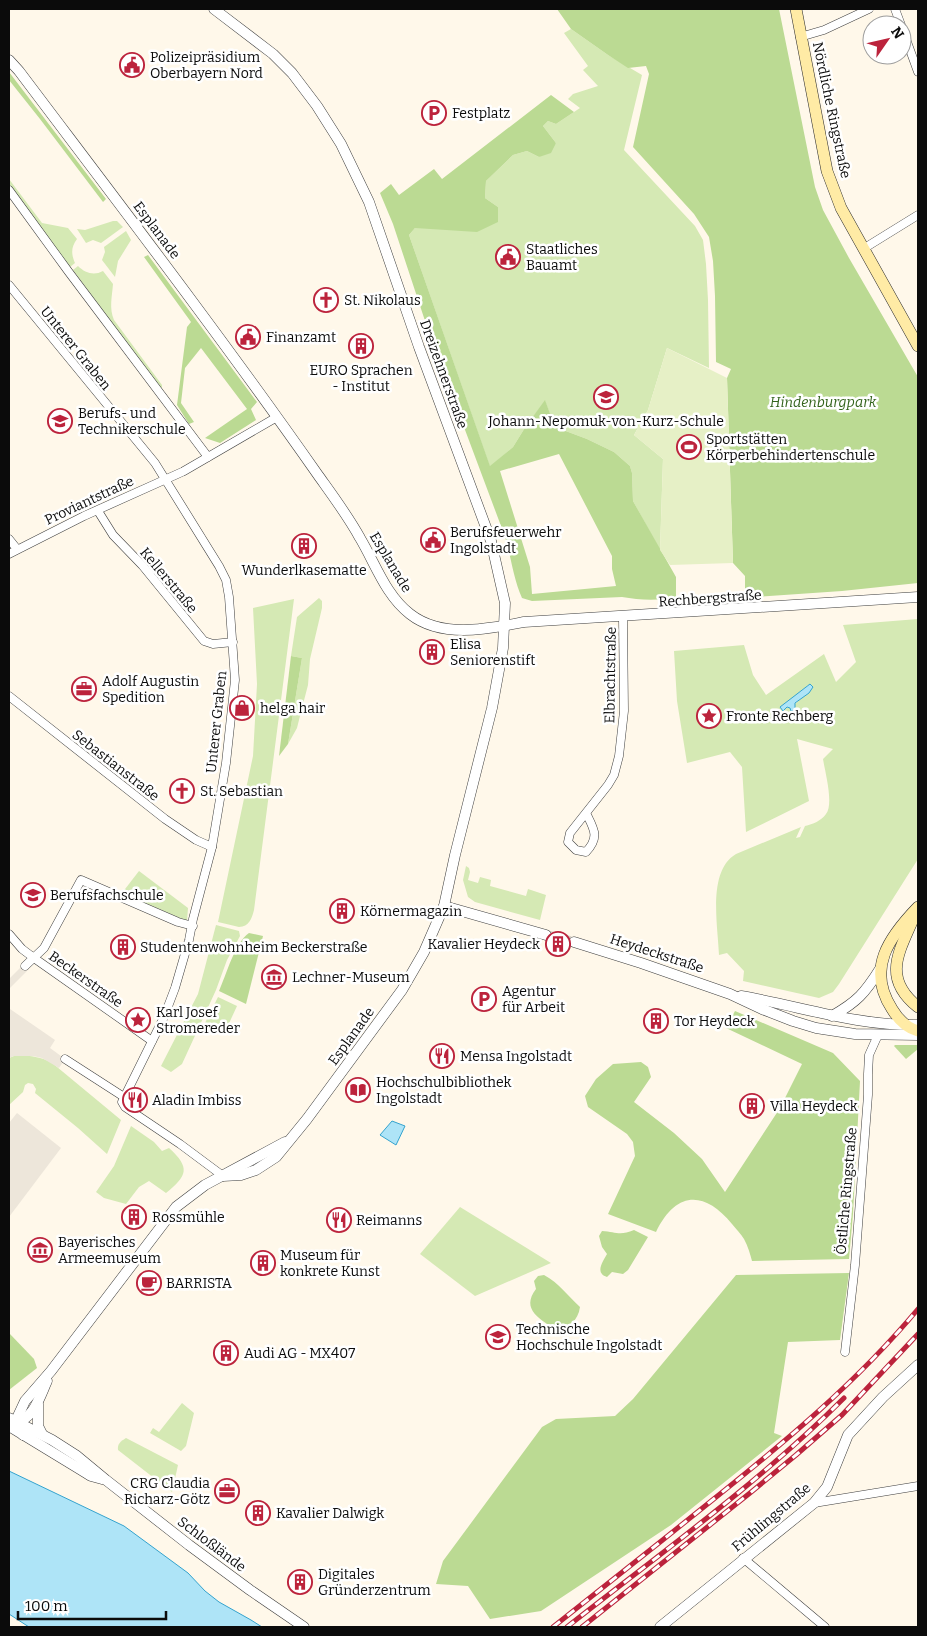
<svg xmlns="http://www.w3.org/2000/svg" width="927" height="1636" viewBox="0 0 927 1636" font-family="Bitter,serif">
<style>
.green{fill:#d5e9b4;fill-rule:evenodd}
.forest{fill:#bbda93;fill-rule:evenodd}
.pitch{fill:#e6f0c6}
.plaza{fill:#ede6da}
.water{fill:#aee4f7;stroke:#34a3ce}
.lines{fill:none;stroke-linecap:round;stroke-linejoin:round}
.tertiary-tunnel{stroke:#dad4c9;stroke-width:10;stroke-dasharray:10 5;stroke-linecap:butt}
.minor-casing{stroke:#3e3e3e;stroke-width:9}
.tertiary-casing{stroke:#3e3e3e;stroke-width:11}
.secondary-casing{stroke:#2d2d2d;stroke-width:12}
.minor{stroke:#fff;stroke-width:8}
.tertiary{stroke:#fff;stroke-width:10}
.secondary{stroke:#ffeba5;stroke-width:11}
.rail-casing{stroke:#bc233c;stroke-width:5}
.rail{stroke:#fff;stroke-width:3;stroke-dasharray:9;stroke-linecap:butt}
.labels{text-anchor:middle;stroke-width:5;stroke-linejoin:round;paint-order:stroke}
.poi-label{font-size:14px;fill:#0b0b0b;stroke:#fff;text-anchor:start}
.street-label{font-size:14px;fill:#0b0b0b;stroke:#fff}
.park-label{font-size:14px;font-style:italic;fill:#33631c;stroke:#fff}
</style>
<rect width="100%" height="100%" fill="#fff8ea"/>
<g class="green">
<path d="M571 29 608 55 642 75 624 150 695 226 703 240 706 264 708 300 709 368 667 348 648 410 634 435 663 459 660 550 633 501 632 473 630 466 614 452 587 439 555 427 545 401 526 426 513 447 490 467 409 235 415 228H439L498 207 485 198 486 181 513 155 527 151 539 157 556 143 543 126 548 121 556 124 580 108 568 99 573 94 598 86 583 70 588 66 564 33Z"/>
<path d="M9 179 42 223 68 228 77 239C71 247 71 254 75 263L70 267 9 184Z"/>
<path d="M113 221H117L123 227 101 243 93 240 86 243 77 229 85 230Z"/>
<path d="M126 231 131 240 118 261 115 277 102 260 105 252 104 247Z"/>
<path d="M78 266C85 273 94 276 103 271L113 284C112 297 109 308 114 320L162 385V388L159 387 73 270Z"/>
<path d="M319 598 322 601V608L310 659 308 685 301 712 297 728 288 744 302 658 291 656 297 617Z"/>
<path d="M294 599 254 910C252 918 249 927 239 927L218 922 253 756 257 684 253 608Z"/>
<path d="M918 619V859L839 984 833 992 819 998 743 981 744 971 727 953 719 955C718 926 707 871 736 854L801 827 796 838 800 837 805 826C813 824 821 821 826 814 834 804 825 772 823 759L833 749 797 739 809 801 746 832 742 767 730 752 687 763 677 701 674 651 744 645 753 675 766 695 824 654 836 682 856 662 843 625ZM808 685 809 693 803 696 791 708 780 707 795 697Z"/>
<path d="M466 866 469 868 470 872 468 880 478 883 480 877 491 880 490 886 526 896 528 889 546 895 540 920 475 902 468 897 463 880Z"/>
<path d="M139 871 188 908 187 921 122 893Z"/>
<path d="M216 925 239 931 240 936 227 960 216 990 182 1064 171 1072 161 1066 198 994Z"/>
<path d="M218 997 237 1006 225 1032 205 1023Z"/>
<path d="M14 1056C28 1055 38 1056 51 1062L121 1120 107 1154 78 1128 35 1093 36 1089 33 1084 28 1083 25 1085 23 1092 9 1105V1058Z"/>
<path d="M131 1126 154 1142 162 1151 169 1148C191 1168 187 1176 166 1193L149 1181 139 1187 126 1204 104 1198 96 1192 114 1166Z"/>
<path d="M460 1207 551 1263 475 1296 420 1254Z"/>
<path d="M182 1403 194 1413 186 1446 181 1451 150 1433 153 1428 159 1432Z"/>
<path d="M126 1438 178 1465 172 1492 118 1450C117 1444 121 1441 126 1438Z"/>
</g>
<g class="forest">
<path d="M557 9H779L815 187 823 210 849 258 918 377V583L842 591 753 597 745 595V576L733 563 727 378 731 369 716 362 715 296 713 261 709 237 694 214 633 147 649 74 646 66 628 68 608 55 571 29Z"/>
<path d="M9 72 106 199 103 202 40 119 9 80Z"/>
<path d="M551 95 574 112 556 124 548 121 543 126 556 143 551 153 539 157 527 151 513 155 486 181 485 198 498 207V222L477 232 415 228 409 235 490 466 513 447 526 426 545 400 555 427 587 439 614 452 630 466 632 473 633 501 676 577V597C659 601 639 600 622 597L532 601 522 598C513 578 511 555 504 534L431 339 393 224 380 193 391 184 399 195 434 169 442 179ZM559 454 612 556V569L616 586 532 594 530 567 500 471Z"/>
<path d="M148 255 257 402 251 409 256 420 220 443 205 438 247 409 201 348 185 368 181 403 194 422 189 424 177 405 187 327 191 322 144 257Z"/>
<path d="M291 656 302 658 288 744 279 756Z"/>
<path d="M249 933 263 936 246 1004 219 991C226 976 235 942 249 933Z"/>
<path d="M735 1011 833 1053 860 1081 853 1214 849 1259 752 1261C750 1254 748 1246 744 1239 741 1234 736 1229 732 1224 704 1190 676 1191 656 1232L608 1214 635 1156 633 1142 627 1134 588 1107 585 1096 596 1079 613 1064 641 1062 648 1067 651 1077 634 1102 674 1133 702 1159 725 1192 780 1108 802 1064 726 1028Z"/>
<path d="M895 1045H918V1049L906 1059 894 1046Z"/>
<path d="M634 1230 648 1237 628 1270 623 1274 612 1272 607 1277C595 1273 602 1263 607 1254L602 1247 599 1236 602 1231C616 1232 620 1236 634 1230Z"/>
<path d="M849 1273 840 1340 788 1342 774 1433 782 1436 671 1525 541 1611 490 1619 468 1586 436 1584 443 1561 542 1427 556 1419 615 1416 633 1399 736 1275Z"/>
<path d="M544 1275C559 1283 568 1296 580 1307 578 1321 569 1327 557 1331 541 1319 520 1310 536 1289L534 1281 538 1276Z"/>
<path d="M9 1333 34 1359 37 1368 9 1390Z"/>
</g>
<path class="pitch" d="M667 348 727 378 733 563 670 565 660 550 663 459 634 435 648 410Z"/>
<g class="plaza">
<path d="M23 965 29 969 9 989V979Z"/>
<path d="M10 1009 55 1040 50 1048 65 1059 59 1068 42 1058 33 1056H14L9 1058Z"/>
<path d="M17 1113 61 1148 9 1217V1123Z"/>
</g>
<g class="water">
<path d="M810 684 813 687 809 693 795 703V710L791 711 790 708 787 707 783 711 780 707Z"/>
<path d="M392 1121 405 1126 396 1145 380 1135Z"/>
<path d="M9 1471 124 1526 188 1573 205 1591 219 1602 251 1620 262 1627H29L9 1614Z"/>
</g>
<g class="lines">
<path class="tertiary-tunnel" d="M546 935 574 942"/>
<defs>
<g id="minor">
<path d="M895 9 901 25"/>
<path d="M902 28 918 72"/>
<path d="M800 37 824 30 869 9"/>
<path d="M9 190 68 271 208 457"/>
<path d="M863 249 918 215"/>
<path d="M9 285 155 463 219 566 226 580 229 597 235 680 226 763 212 847 193 919 189 940 175 988 164 1017 122 1102 125 1107 180 1144 223 1176"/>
<path d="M184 471 277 417"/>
<path d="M98 511 113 535 142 565 204 641 213 644 233 642"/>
<path d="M9 539 17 549"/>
<path d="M9 554 84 516 182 472"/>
<path d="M9 696 165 819 196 840 212 847"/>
<path d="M586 813C594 829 600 837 586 852L576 850 568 842 570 833 608 785 614 775 619 756 624 711 623 617"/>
<path d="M9 934 22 949 34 958 152 1041"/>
<path d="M25 966 44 948 81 880 178 922 193 926"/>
<path d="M65 1059 124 1097"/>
<path d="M845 1352 855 1265 868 1095V1074L869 1055 878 1035"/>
<path d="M814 1503 918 1486"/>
<path d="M743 1558 825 1627"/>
</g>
<g id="tertiary">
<path d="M214 9 273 54 292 73 317 106 341 144 369 202 419 347 491 541 505 603 503 648 492 708 455 855 444 906 424 952 402 990 307 1119 276 1157 256 1170 241 1175 223 1176"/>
<path d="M9 60 19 71C120 205 222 338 318 475 333 496 348 516 360 538 375 563 386 596 410 614 442 639 488 629 524 622L918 597"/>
<path d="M444 906 546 935"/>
<path d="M574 942 641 963 730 994 762 1009 793 1021 816 1028 855 1034 918 1035"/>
<path d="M741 996C800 1006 857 1026 918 1025"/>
<path d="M832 1016C857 1002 865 993 880 969"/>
<path d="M38 1404V1426L42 1434"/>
<path d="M9 1418 52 1440 77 1456 106 1480 189 1545 250 1590 304 1627"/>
<path d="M15 1423C34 1419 40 1396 47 1381"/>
<path d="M9 1426 78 1468 91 1476 102 1479"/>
<path d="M23 1435 20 1428 18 1416 25 1401 51 1371 176 1207 205 1185 285 1142"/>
<path d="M660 1627 814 1503 827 1487 848 1435 883 1397 918 1365"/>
</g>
<g id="secondary">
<path d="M796 9 827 171 841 208 918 346"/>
<path d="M918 907C889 937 866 969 892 1009 898 1019 907 1028 918 1031"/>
<path d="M916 912C902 948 879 976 918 1007"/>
</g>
</defs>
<use href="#minor" class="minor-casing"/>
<use href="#tertiary" class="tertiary-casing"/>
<use href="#secondary" class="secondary-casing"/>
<use href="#minor" class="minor"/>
<use href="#tertiary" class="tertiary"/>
<use href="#secondary" class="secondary"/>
<defs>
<g id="rail">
<path d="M553 1627C606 1585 658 1544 710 1502 785 1442 857 1382 918 1309"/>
<path d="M567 1627C661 1553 760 1482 844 1398"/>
<path d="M582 1627 750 1493 796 1455 842 1415 918 1334"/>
</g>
</defs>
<use href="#rail" class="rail-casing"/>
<use href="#rail" class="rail"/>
</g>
<defs>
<symbol id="civic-ring" viewBox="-11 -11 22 22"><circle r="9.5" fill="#fff" stroke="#bc233c" stroke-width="1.5"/><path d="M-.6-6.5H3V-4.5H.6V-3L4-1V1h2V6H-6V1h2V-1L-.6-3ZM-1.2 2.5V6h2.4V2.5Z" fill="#bc233c"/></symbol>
<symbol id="parking-ring" viewBox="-11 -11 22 22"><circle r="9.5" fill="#fff" stroke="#bc233c" stroke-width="1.5"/><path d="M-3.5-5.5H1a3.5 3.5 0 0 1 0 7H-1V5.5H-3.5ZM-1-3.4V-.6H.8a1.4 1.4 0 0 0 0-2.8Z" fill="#bc233c"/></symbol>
<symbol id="church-ring" viewBox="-11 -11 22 22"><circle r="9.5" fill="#fff" stroke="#bc233c" stroke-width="1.5"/><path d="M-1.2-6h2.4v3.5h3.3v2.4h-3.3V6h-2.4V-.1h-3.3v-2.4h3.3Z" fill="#bc233c"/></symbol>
<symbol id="building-ring" viewBox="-11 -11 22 22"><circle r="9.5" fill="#fff" stroke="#bc233c" stroke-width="1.5"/><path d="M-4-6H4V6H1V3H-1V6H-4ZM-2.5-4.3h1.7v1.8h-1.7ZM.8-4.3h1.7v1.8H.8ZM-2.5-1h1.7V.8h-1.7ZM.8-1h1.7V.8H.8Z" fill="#bc233c"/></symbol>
<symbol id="school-ring" viewBox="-11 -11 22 22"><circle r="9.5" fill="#fff" stroke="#bc233c" stroke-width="1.5"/><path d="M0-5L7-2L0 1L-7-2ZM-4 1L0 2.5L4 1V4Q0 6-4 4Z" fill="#bc233c"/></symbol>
<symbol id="university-ring" viewBox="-11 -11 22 22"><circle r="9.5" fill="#fff" stroke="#bc233c" stroke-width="1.5"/><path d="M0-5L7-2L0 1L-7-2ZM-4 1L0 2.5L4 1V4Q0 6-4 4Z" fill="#bc233c"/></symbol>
<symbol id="stadium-ring" viewBox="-11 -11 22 22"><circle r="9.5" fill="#fff" stroke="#bc233c" stroke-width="1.5"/><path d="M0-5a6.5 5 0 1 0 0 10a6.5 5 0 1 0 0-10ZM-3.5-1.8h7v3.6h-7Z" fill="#bc233c"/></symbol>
<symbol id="office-ring" viewBox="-11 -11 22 22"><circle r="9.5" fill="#fff" stroke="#bc233c" stroke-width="1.5"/><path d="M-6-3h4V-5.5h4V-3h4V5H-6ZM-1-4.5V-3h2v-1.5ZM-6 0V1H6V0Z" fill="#bc233c"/></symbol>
<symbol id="shop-ring" viewBox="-11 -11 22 22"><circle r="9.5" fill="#fff" stroke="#bc233c" stroke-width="1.5"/><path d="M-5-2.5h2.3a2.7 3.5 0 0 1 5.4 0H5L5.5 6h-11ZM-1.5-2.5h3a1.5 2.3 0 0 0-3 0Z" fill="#bc233c"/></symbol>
<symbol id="sight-ring" viewBox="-11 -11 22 22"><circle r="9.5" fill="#fff" stroke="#bc233c" stroke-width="1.5"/><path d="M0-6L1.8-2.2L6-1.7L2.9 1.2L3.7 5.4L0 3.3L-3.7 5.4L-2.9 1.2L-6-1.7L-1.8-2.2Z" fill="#bc233c"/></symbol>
<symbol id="museum-ring" viewBox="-11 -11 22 22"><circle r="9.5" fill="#fff" stroke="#bc233c" stroke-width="1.5"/><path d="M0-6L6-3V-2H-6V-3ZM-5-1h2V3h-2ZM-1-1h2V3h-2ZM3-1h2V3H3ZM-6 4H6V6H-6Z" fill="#bc233c"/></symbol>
<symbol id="restaurant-ring" viewBox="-11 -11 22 22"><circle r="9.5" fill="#fff" stroke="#bc233c" stroke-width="1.5"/><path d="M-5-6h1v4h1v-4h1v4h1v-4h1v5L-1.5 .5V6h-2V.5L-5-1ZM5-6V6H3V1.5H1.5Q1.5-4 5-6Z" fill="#bc233c"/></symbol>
<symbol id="library-ring" viewBox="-11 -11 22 22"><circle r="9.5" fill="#fff" stroke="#bc233c" stroke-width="1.5"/><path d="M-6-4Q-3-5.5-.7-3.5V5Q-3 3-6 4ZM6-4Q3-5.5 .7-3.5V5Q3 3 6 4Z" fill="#bc233c"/></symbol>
<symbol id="cafe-ring" viewBox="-11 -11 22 22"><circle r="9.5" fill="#fff" stroke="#bc233c" stroke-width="1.5"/><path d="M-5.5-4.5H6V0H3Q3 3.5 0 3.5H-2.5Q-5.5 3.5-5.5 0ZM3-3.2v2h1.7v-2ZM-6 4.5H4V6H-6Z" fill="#bc233c"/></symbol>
</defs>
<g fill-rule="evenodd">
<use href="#civic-ring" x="118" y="51" width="28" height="28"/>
<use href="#parking-ring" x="420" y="99" width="28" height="28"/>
<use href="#civic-ring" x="494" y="243" width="28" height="28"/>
<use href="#church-ring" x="312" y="286" width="28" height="28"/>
<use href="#civic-ring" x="234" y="323" width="28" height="28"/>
<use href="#building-ring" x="347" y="332" width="28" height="28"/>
<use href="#school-ring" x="592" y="383" width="28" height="28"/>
<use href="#university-ring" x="46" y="407" width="28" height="28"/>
<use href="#stadium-ring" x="675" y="433" width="28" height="28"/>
<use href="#civic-ring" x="419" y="526" width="28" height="28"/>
<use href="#building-ring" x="290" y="532" width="28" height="28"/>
<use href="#building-ring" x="418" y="638" width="28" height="28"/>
<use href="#office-ring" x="70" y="675" width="28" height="28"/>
<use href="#shop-ring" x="228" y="694" width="28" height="28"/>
<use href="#sight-ring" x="695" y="702" width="28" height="28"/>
<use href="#church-ring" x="168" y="777" width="28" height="28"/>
<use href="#school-ring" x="19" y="881" width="28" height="28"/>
<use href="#building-ring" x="328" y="897" width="28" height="28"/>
<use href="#building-ring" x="544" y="930" width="28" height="28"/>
<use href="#building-ring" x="109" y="933" width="28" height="28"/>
<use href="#museum-ring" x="260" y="963" width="28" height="28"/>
<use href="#parking-ring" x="470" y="985" width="28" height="28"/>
<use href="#sight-ring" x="124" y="1006" width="28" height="28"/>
<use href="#building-ring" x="642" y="1007" width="28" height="28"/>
<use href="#restaurant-ring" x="428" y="1042" width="28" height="28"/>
<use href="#library-ring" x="344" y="1076" width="28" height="28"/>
<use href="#restaurant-ring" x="121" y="1086" width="28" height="28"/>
<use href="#building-ring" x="738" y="1092" width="28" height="28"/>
<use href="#building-ring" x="120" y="1203" width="28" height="28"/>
<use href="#restaurant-ring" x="325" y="1206" width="28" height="28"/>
<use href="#museum-ring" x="26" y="1236" width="28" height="28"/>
<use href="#building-ring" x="249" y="1249" width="28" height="28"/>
<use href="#cafe-ring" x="135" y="1269" width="28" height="28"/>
<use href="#university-ring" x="484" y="1323" width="28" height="28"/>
<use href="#building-ring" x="212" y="1339" width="28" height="28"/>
<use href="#office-ring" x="213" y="1477" width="28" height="28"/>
<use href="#building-ring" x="244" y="1499" width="28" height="28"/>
<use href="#building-ring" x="286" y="1568" width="28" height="28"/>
</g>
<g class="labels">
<g class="poi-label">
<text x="150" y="62">Polizeipräsidium<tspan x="150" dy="16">Oberbayern Nord</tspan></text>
<text x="452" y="118">Festplatz</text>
<text x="526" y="254">Staatliches<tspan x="526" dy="16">Bauamt</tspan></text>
<text x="344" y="305">St. Nikolaus</text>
<text x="266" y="342">Finanzamt</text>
<text x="361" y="375" text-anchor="middle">EURO Sprachen<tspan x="361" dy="16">- Institut</tspan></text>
<text x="78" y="418">Berufs- und<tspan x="78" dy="16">Technikerschule</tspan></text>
<text x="606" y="426" text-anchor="middle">Johann-Nepomuk-von-Kurz-Schule</text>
<text x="706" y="444">Sportstätten<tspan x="706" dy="16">Körperbehindertenschule</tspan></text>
<text x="450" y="537">Berufsfeuerwehr<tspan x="450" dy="16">Ingolstadt</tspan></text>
<text x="304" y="575" text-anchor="middle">Wunderlkasematte</text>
<text x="450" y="649">Elisa<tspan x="450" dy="16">Seniorenstift</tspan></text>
<text x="102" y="686">Adolf Augustin<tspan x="102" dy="16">Spedition</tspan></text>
<text x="260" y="713">helga hair</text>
<text x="726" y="721">Fronte Rechberg</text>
<text x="200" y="796">St. Sebastian</text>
<text x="50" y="900">Berufsfachschule</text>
<text x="360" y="916">Körnermagazin</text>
<text x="540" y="949" text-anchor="end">Kavalier Heydeck</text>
<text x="140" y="952">Studentenwohnheim Beckerstraße</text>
<text x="292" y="982">Lechner-Museum</text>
<text x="502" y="996">Agentur<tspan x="502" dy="16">für Arbeit</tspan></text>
<text x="156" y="1017">Karl Josef<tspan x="156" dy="16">Stromereder</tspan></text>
<text x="674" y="1026">Tor Heydeck</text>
<text x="460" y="1061">Mensa Ingolstadt</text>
<text x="376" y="1087">Hochschulbibliothek<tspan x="376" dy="16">Ingolstadt</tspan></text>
<text x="152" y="1105">Aladin Imbiss</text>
<text x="770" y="1111">Villa Heydeck</text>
<text x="152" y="1222">Rossmühle</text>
<text x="356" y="1225">Reimanns</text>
<text x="58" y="1247">Bayerisches<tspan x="58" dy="16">Armeemuseum</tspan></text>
<text x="280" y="1260">Museum für<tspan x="280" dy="16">konkrete Kunst</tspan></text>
<text x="166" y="1288">BARRISTA</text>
<text x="516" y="1334">Technische<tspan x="516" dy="16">Hochschule Ingolstadt</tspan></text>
<text x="244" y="1358">Audi AG - MX407</text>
<text x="210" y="1488" text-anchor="end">CRG Claudia<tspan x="210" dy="16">Richarz-Götz</tspan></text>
<text x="276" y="1518">Kavalier Dalwigk</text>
<text x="318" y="1579">Digitales<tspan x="318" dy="16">Gründerzentrum</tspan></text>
</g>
<g class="street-label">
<text transform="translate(832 110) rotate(78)" y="5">Nördliche Ringstraße</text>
<text transform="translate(157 230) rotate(53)" y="5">Esplanade</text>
<text transform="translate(76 348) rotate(51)" y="5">Unterer Graben</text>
<text transform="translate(444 374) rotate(70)" y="5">Dreizehnerstraße</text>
<text transform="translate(89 500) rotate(-25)" y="5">Proviantstraße</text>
<text transform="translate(391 562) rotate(59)" y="5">Esplanade</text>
<text transform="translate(169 580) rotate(50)" y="5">Kellerstraße</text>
<text transform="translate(710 598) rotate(-4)" y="5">Rechbergstraße</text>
<text transform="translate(610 675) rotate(-89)" y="5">Elbrachtstraße</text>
<text transform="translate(216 722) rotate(-84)" y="5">Unterer Graben</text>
<text transform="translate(116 765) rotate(38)" y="5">Sebastianstraße</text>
<text transform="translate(657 953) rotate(18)" y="5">Heydeckstraße</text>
<text transform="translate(86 979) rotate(35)" y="5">Beckerstraße</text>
<text transform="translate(351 1036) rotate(-54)" y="5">Esplanade</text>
<text transform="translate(846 1191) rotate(-85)" y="5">Östliche Ringstraße</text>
<text transform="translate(771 1517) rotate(-40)" y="5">Frühlingstraße</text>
<text transform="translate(212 1544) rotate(37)" y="5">Schloßlände</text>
</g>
<g class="park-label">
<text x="823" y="407">Hindenburgpark</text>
</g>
</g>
<rect width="927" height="1636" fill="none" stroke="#0b0b0b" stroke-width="20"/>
<g transform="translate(887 40) rotate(56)"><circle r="24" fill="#ffffff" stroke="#9d9d9d"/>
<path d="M0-4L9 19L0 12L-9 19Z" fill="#bc233c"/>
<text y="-8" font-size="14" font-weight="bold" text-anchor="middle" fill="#0b0b0b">N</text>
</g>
<path d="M18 1611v8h148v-8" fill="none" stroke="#0b0b0b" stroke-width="2.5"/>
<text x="25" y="1611" font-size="15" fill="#0b0b0b" stroke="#ffffff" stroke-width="4" paint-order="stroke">100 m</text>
</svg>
